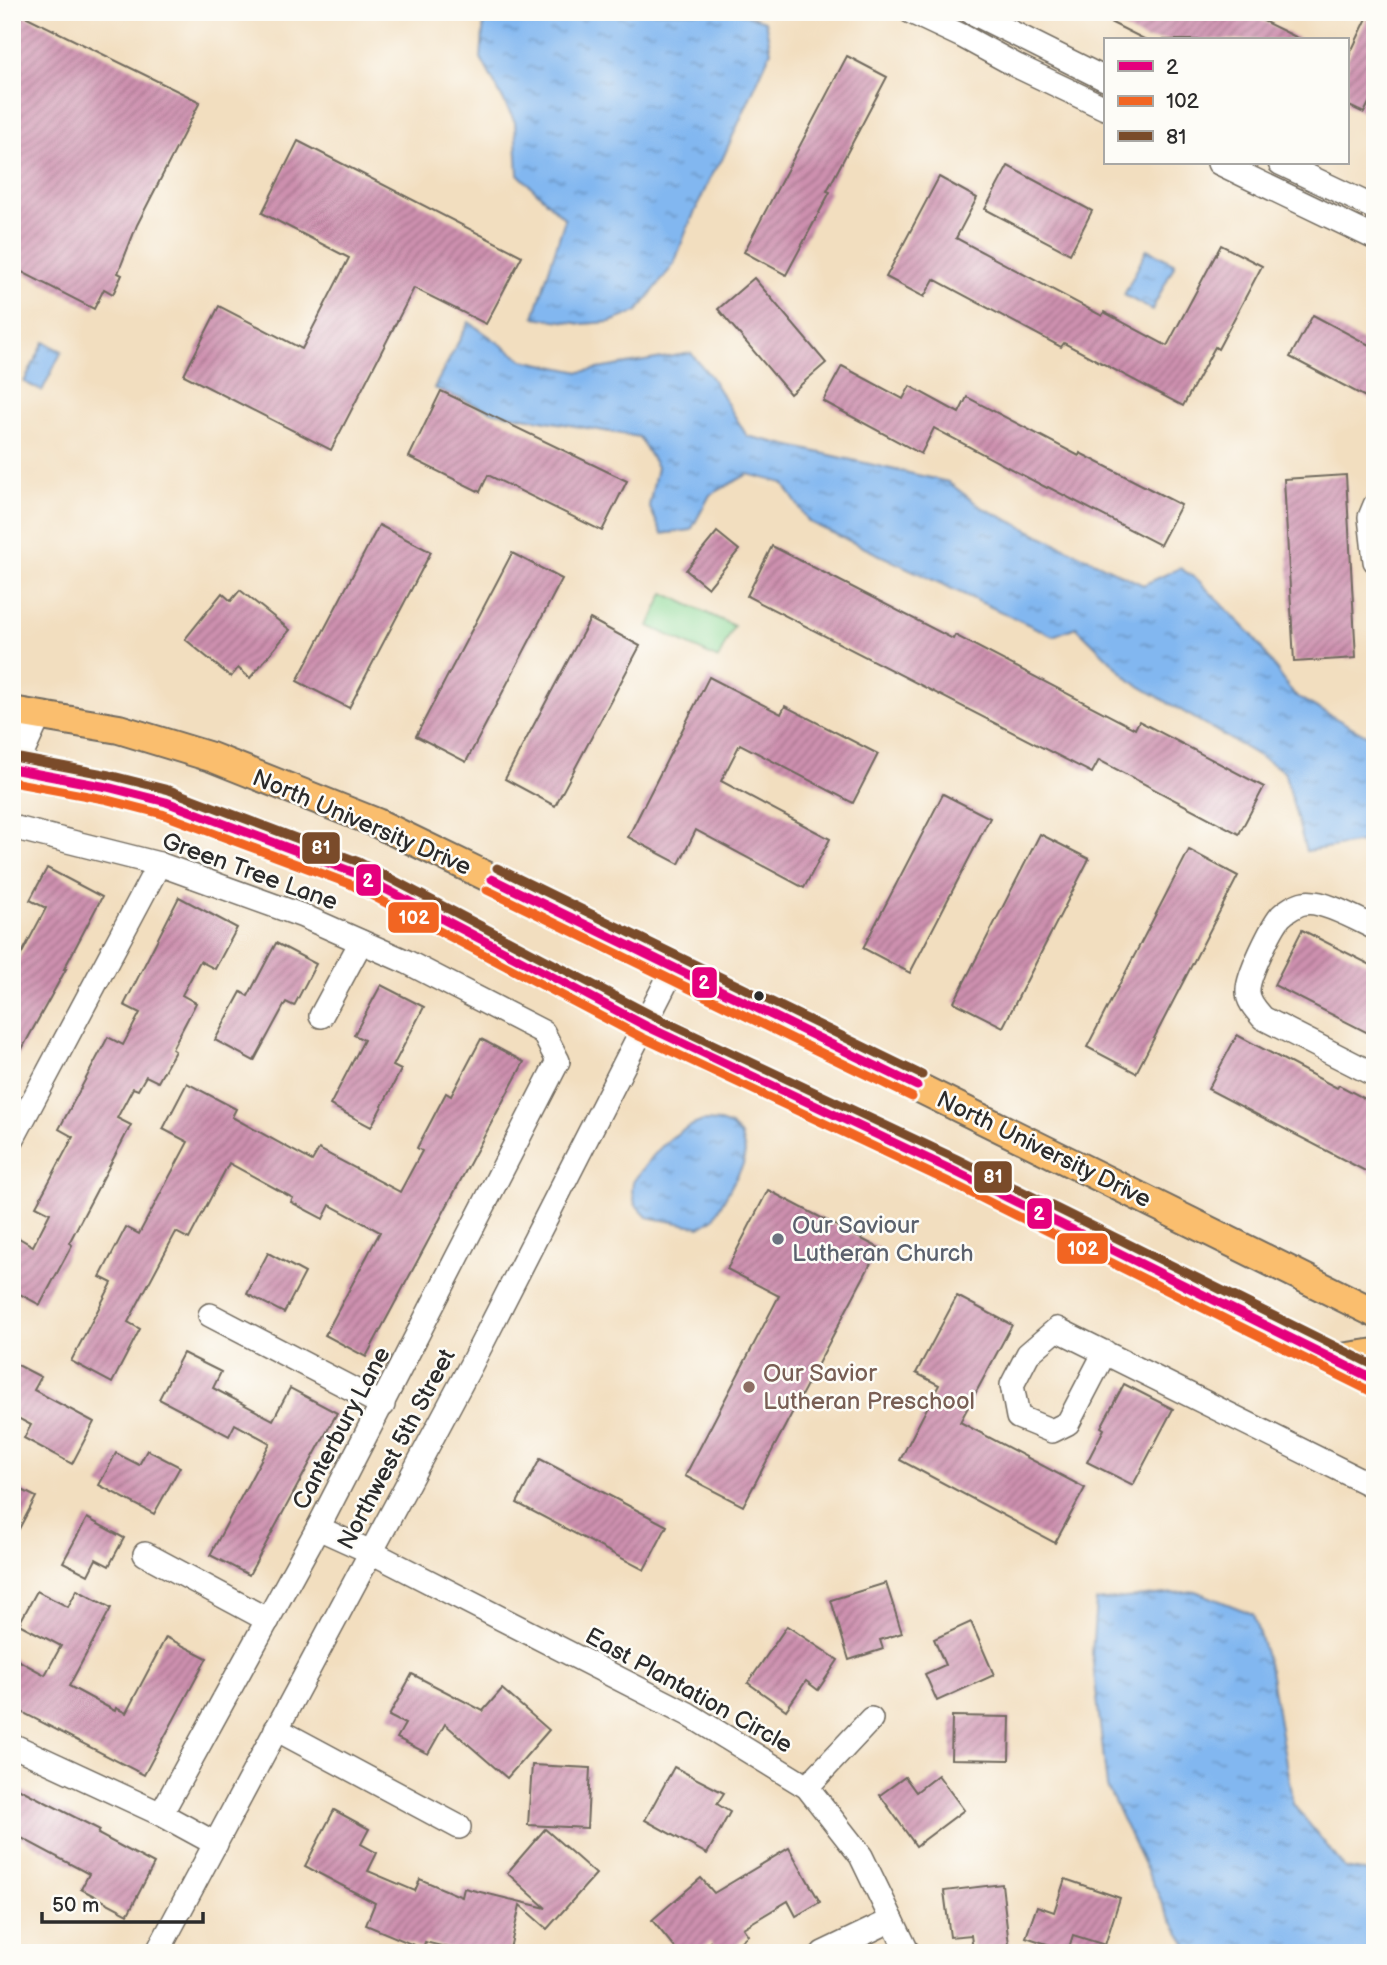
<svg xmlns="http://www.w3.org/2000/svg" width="1387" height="1965" viewBox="0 0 1387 1965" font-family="'Balsamiq Sans',sans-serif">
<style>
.pitch{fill:#8bd997;stroke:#5b8261;stroke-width:2}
.water{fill:url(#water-ripples);stroke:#56718e;stroke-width:2}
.building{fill:url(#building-hatch)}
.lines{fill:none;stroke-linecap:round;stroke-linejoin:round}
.minor-casing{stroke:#716a5f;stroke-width:26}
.major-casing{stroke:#716a5f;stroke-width:32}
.minor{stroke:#fff;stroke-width:23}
.major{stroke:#fabe6e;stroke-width:28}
.bus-1-casing{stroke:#fdfcf7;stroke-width:14}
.bus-2-casing{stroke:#fdfcf7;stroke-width:14}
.bus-3-casing{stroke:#fdfcf7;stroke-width:14}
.bus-1{stroke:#e5007d;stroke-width:9}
.bus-2{stroke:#f26522;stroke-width:9}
.bus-3{stroke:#7a4b2a;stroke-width:9}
.bus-dot{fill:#2b2b2b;stroke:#fdfcf7;stroke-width:2.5}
.worship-dot{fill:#6b7280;stroke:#fdfcf7;stroke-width:2.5}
.education-dot{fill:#8d6e63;stroke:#fdfcf7;stroke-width:2.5}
.labels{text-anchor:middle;stroke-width:5;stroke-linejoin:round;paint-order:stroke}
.street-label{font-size:24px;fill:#2b2b2b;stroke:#fdfcf7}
.worship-label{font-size:24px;fill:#5b616d;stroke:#fdfcf7;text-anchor:start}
.education-label{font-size:24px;fill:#785e54;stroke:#fdfcf7;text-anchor:start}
.line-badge{stroke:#fdfcf7;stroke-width:2.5}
.badge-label{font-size:19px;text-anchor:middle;font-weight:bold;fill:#fff}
</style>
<defs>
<pattern id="water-ripples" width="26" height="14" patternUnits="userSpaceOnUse" patternTransform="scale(1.75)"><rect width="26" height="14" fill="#82b7f0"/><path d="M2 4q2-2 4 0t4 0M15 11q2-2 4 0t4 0" fill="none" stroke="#6b95c3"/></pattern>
<pattern id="building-hatch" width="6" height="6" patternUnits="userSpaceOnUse" patternTransform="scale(1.75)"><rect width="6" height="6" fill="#cd90af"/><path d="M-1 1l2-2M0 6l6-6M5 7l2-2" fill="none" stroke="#a7768f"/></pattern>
</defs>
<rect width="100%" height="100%" fill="#fdfcf7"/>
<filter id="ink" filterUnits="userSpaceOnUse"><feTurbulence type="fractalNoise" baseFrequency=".0143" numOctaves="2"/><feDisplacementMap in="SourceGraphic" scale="14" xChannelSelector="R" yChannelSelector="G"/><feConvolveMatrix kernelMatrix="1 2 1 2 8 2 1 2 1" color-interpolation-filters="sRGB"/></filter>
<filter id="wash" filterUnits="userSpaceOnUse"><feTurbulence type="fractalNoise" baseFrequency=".00686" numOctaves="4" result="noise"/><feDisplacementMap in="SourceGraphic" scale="28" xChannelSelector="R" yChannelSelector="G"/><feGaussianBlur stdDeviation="1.57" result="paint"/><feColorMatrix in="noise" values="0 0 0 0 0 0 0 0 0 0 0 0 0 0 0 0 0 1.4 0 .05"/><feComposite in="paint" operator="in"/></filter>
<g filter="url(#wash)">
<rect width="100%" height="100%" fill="#f2debf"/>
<path class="pitch" d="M664 593 734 626 718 659 649 626Z"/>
<g class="water">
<path d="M498 12H737L765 21 771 51 722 160 713 172 687 229 674 264 637 312 610 322 582 324 534 317 565 219 518 174 515 122 481 58 484 19Z"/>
<path d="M1147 249 1175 264 1152 310 1124 295Z"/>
<path d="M469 322 523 360 580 372 691 353 711 377 747 436 948 482 981 507 1143 585 1180 568 1199 581 1253 636 1294 695 1375 740V849L1362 842 1306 851 1284 771 1131 681 1076 627 1053 636 809 522 783 483 748 474 710 495 691 530 662 534 649 506 657 467 639 437 494 412 434 388Z"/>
<path d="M44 342 62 351 42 391 24 382Z"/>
<path d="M703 1121 720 1122 731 1126 741 1136 745 1152 743 1165 714 1218 700 1227 647 1217 635 1204 632 1190 633 1182C653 1154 670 1132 703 1121Z"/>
<path d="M1195 1591 1253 1614 1270 1670 1293 1804 1345 1868 1375 1873V1953H1192L1168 1915 1107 1787 1092 1654 1096 1601Z"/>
</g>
<g id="blocks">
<g class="building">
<path d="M12 12H17L200 102 137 225 118 273 122 275 113 294 104 289 94 309 12 267Z"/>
<path d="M1090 12H1245L1302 40H1146Z"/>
<path d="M1370 12H1375V91L1364 113 1347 105V60Z"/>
<path d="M847 56 887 77 827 191 830 192 786 275 744 252Z"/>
<path d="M298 141 522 256 486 324 414 288 331 450 184 375 219 306 302 349 349 258 262 213Z"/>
<path d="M1008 166 1092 211 1070 254 985 209Z"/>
<path d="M939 177 977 198 956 238 1102 316 1104 312 1167 346 1221 245 1262 266 1218 349 1215 347 1183 406 1064 343 1061 347 934 279 924 297 886 277Z"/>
<path d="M754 278 826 363 790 394 718 309Z"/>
<path d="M1313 315 1375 348V402L1290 357Z"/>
<path d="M842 366 903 399 910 386 959 413 967 397 1079 456 1080 453 1181 505 1160 545 1048 487 1047 488 934 428 921 454 823 401Z"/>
<path d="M441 391 627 481 602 531 488 475 480 492 409 457Z"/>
<path d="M1346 475 1356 658 1294 662 1284 479Z"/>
<path d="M379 525 431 552 349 708 297 681Z"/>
<path d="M717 532 739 550 708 588 686 570Z"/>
<path d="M772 546 953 639 955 635 1135 729 1139 721 1264 787 1239 834 1099 760 1092 773 747 596Z"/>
<path d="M512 553 562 579 466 762 416 736Z"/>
<path d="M240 590 290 630 250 678 238 668 231 677 185 639 222 593 231 601Z"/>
<path d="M590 619 640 646 555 806 505 779Z"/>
<path d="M709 677 781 714 785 706 878 754 853 803 740 744 721 781 830 839 804 888 696 830 679 864 628 837Z"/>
<path d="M943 794 990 818 910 973 863 948Z"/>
<path d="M1040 834 1089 859 1003 1027 954 1002Z"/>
<path d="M1189 850 1238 876 1136 1073 1087 1047Z"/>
<path d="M47 868 102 897 64 969H66L12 1067V972L46 908 30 900Z"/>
<path d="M179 897 237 928 215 969 200 961 182 995 196 1003 172 1049 175 1051 158 1082 146 1076 138 1090 133 1088 117 1118 131 1125 69 1243 72 1245 40 1305 12 1290V1247L17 1237 33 1246 50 1213 36 1206 73 1137 59 1129 108 1037 123 1045 140 1013 124 1005Z"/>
<path d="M1302 930 1375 967V1019L1368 1033 1274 985Z"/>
<path d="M276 943 316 964 294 1006 286 1002 254 1061 215 1040 241 992 248 996Z"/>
<path d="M381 985 424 1007 393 1066 401 1070 371 1127 330 1105 364 1040 354 1035Z"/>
<path d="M1237 1035 1337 1088 1339 1085 1375 1104V1176L1208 1089Z"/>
<path d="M481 1039 524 1062 366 1357 325 1335 380 1232 330 1205 323 1219 291 1202 293 1198 229 1163 189 1239 176 1232 128 1322 140 1329 112 1383 71 1361 112 1283 100 1277 126 1227 139 1234 188 1142 163 1129 187 1083 236 1109 232 1117 312 1161 319 1149 400 1192 422 1151 417 1148 446 1093 451 1096Z"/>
<path d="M768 1190 879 1248 743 1506 685 1476 779 1296 727 1269Z"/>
<path d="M268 1253 305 1273 284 1313 247 1294Z"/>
<path d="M957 1296 1012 1325 960 1422 1085 1488 1055 1543 900 1460 939 1385 916 1373Z"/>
<path d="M183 1353 221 1372 213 1388 273 1420 290 1388 337 1413 249 1575 210 1555 270 1443 235 1424 229 1436 159 1399Z"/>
<path d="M12 1362 41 1377 34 1390 94 1422 72 1464 24 1438 31 1425 12 1415Z"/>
<path d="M1124 1384 1173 1409 1133 1485 1087 1462 1104 1429 1101 1427Z"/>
<path d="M147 1450 180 1467 154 1514 99 1485 116 1453 139 1465Z"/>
<path d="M540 1459 667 1526 644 1570 517 1503Z"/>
<path d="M12 1485 36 1497 12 1542Z"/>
<path d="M87 1518 124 1538 109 1566 96 1559 88 1575 63 1562Z"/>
<path d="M886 1583 902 1633 880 1640 883 1649 849 1660 831 1600Z"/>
<path d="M77 1590 111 1608 69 1686 115 1711 116 1708 126 1713 166 1637 207 1658 144 1775 12 1707V1657L45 1675 61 1646 19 1624 37 1591 68 1607Z"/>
<path d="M971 1622 994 1675 937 1701 925 1674 945 1665 934 1639Z"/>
<path d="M787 1626 838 1660 818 1690 806 1681 786 1710 748 1683Z"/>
<path d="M412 1674 483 1711 502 1689 549 1730 507 1778 445 1724 428 1754 397 1738 405 1724 389 1716Z"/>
<path d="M952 1716 1010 1717 1009 1760 951 1759Z"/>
<path d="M532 1765 590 1768 587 1828 528 1825Z"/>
<path d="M674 1767 724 1793 717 1804 730 1812 707 1854 645 1820Z"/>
<path d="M938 1775 964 1810 916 1846 880 1795 905 1777 916 1792Z"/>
<path d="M12 1785 100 1830 98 1834 154 1864 128 1914 81 1889 89 1874 12 1833Z"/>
<path d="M334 1810 369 1829 361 1844 377 1853 368 1871 415 1891 420 1879 462 1897 464 1888 546 1908 507 1873 545 1829 596 1874 547 1929 520 1905 509 1953H470L425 1942 423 1949 366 1925 375 1903 305 1866Z"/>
<path d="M789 1848 820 1902 796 1916 788 1901 743 1928 748 1935 727 1953H719L710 1942 697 1953H679L652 1920 701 1878 714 1893Z"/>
<path d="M1065 1879 1120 1898 1105 1945 1073 1935 1068 1951 1026 1937 1037 1906 1054 1912Z"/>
<path d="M1002 1884 1009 1945 973 1950 971 1935 950 1937 944 1891Z"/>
</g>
</g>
</g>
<g filter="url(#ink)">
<use href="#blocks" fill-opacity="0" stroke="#716a5f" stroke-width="2"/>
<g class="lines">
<defs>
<g id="minor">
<path d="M911 12 962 36 1017 66 1105 108"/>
<path d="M971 12 1105 79"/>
<path d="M1219 163 1375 238"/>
<path d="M1280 163 1375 208"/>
<path d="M1375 505 1370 517 1375 561"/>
<path d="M15 769 40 715"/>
<path d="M12 827 159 864 303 916 407 962 543 1032 558 1061 318 1528 161 1814"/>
<path d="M1375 928C1358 920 1322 899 1304 903 1297 904 1286 911 1281 916 1271 928 1248 976 1248 990 1247 1001 1256 1010 1263 1018L1375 1075"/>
<path d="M321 1016 361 942"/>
<path d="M12 1140 159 864"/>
<path d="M210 1315 383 1405"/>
<path d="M1105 1352 1068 1423 1052 1431 1018 1417 1012 1385 1028 1354 1057 1329 1375 1487"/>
<path d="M318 1528 371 1552 688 1714 807 1787 861 1856 908 1953"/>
<path d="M145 1554 268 1620"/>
<path d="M276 1729 459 1827"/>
<path d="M12 1745 161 1814 216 1844"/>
<path d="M807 1787 871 1719"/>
<path d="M157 1953 471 1365 674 967"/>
<path d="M823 1953 892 1920"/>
</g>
<g id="major">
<path d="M12 711 119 729 211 757 377 823 717 988 1375 1313"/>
<path d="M12 769 107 787 166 802 355 873 646 1026 952 1170 1375 1380"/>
<path d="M1334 1359 1375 1353"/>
</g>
</defs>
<use href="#minor" class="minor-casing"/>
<use href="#major" class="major-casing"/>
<use href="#minor" class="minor"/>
<use href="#major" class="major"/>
<defs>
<g id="bus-1">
<path d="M12 769 107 787 166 802 355 873 646 1026 952 1170 1375 1380"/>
<path d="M492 879 917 1086"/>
</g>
<g id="bus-2">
<path d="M12 782 104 799 162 814 350 884 641 1037 947 1181 1370 1391"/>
<path d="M487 890 912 1097"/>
</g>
<g id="bus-3">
<path d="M14 757 109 775 169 790 359 862 651 1015 957 1159 1375 1366"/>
<path d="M497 868 922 1075"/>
</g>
</defs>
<use href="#bus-1" class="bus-1-casing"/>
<use href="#bus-2" class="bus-2-casing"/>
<use href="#bus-3" class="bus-3-casing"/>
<use href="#bus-1" class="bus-1"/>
<use href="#bus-2" class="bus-2"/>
<use href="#bus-3" class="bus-3"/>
</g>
</g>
<circle class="bus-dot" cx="759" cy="996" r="6"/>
<circle class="worship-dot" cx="778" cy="1239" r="7"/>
<circle class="education-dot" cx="749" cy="1387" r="7"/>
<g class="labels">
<g class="street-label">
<text transform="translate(362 822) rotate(23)" y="8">North University Drive</text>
<text transform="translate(250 871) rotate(20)" y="8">Green Tree Lane</text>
<text transform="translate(1044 1149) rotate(26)" y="8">North University Drive</text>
<text transform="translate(341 1428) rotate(-62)" y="8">Canterbury Lane</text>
<text transform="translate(396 1449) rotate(-62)" y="8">Northwest 5th Street</text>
<text transform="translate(689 1690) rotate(29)" y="8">East Plantation Circle</text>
</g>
<g class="worship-label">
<text x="792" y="1233">Our Saviour<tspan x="792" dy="28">Lutheran Church</tspan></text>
</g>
<g class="education-label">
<text x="763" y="1381">Our Savior<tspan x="763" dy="28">Lutheran Preschool</tspan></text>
</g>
</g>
<g class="line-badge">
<rect x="301" y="831" width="40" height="34" rx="7" fill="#7a4b2a"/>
<rect x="355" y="863" width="27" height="34" rx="7" fill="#e5007d"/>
<rect x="387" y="901" width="53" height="33" rx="7" fill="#f26522"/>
<rect x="691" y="966" width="27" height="33" rx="7" fill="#e5007d"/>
<rect x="973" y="1160" width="40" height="34" rx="7" fill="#7a4b2a"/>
<rect x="1026" y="1197" width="27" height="33" rx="7" fill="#e5007d"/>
<rect x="1056" y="1232" width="53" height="33" rx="7" fill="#f26522"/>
</g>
<g class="badge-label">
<text x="321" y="854">81</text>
<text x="368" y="887">2</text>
<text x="414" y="924">102</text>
<text x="704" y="989">2</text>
<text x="993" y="1183">81</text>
<text x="1039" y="1220">2</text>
<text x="1083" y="1255">102</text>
</g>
<rect width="1387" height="1965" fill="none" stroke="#fdfcf7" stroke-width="42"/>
<rect x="1104" y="38" width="245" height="126" fill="#fdfcf7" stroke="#a9a8a5" stroke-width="2"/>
<rect x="1118" y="61" width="35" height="10" fill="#e5007d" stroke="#a9a8a5" stroke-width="2"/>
<text x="1166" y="74" font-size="21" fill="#2b2b2b">2</text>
<rect x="1118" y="96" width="35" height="10" fill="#f26522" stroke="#a9a8a5" stroke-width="2"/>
<text x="1166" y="108" font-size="21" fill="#2b2b2b">102</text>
<rect x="1118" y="131" width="35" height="10" fill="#7a4b2a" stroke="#a9a8a5" stroke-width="2"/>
<text x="1166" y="144" font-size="21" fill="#2b2b2b">81</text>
<path d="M42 1912v10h161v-10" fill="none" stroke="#2b2b2b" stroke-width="3.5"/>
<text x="52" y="1912" font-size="21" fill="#2b2b2b" stroke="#fdfcf7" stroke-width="5" paint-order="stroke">50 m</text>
</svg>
